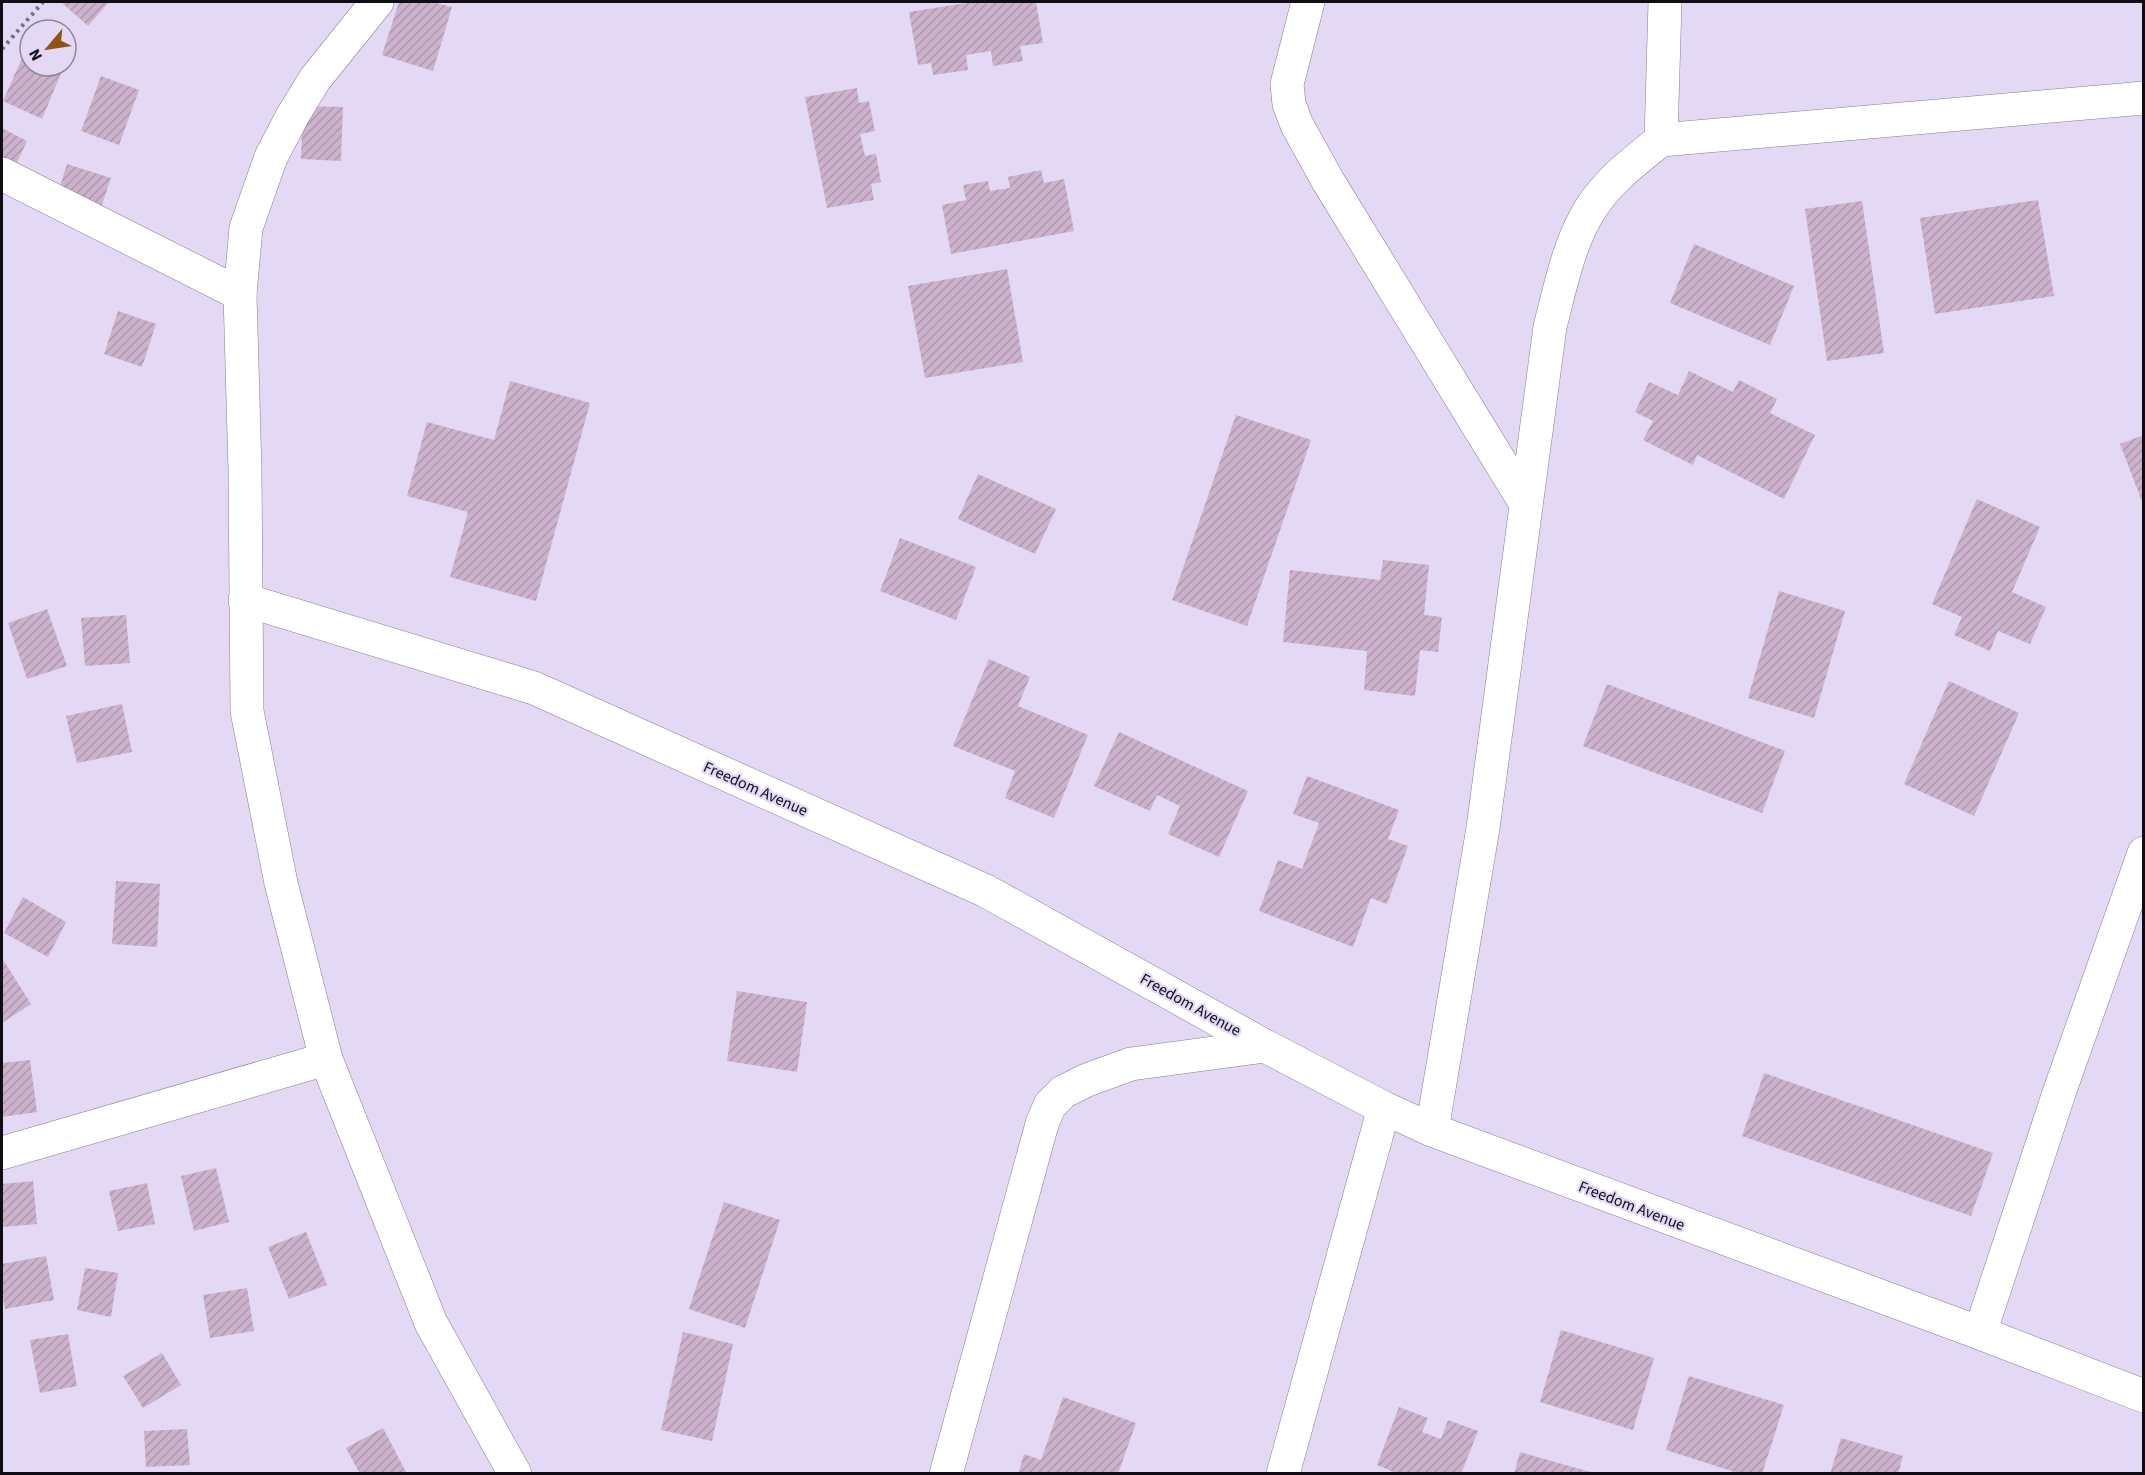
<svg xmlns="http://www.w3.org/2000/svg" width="2145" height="1475" viewBox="0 0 2145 1475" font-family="'Source Sans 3',sans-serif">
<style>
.building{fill:url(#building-hatch)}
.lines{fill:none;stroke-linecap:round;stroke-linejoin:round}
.minor-casing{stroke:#857c95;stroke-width:34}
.path{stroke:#766f82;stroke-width:4;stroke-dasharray:3 4.5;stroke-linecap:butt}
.minor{stroke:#fff;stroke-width:33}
.labels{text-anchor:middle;stroke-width:4.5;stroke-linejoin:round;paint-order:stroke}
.street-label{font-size:16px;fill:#0f0c15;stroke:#e3d9f5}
</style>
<defs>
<pattern id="building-hatch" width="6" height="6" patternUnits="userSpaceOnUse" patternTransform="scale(1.5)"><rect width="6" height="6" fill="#ccb2cc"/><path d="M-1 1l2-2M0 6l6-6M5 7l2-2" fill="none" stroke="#ae98ae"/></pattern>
</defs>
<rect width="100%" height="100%" fill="#e3d9f5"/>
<g class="building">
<path d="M61 2H109L88 26Z"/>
<path d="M399 2H432L452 7 433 71 382 55Z"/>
<path d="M972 2H1036L1043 43 1020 46 1023 61 993 66 991 51 966 55 968 70 933 75 931 63 918 65 909 12Z"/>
<path d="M26 49 30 50V66H64L42 119 3 101Z"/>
<path d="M101 76 139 90 119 145 81 131Z"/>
<path d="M857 88 859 103 869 101 875 131 860 134 865 156 876 154 881 182 871 184 874 200 827 208 805 97Z"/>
<path d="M303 106 343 107 341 161 301 159Z"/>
<path d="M2 128 27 141 12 173 2 167Z"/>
<path d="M67 164 111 178 98 216 55 202Z"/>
<path d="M1041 170 1044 183 1064 179 1074 231 951 254 942 205 966 200 963 185 988 181 990 191 1010 188 1008 177Z"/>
<path d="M2038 200 2054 296 1935 314 1920 218Z"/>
<path d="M1862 201 1884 353 1827 361 1805 209Z"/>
<path d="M1694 244 1794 286 1770 345 1670 303Z"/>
<path d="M1007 269 1023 362 925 378 908 286Z"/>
<path d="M118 311 156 324 142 367 104 354Z"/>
<path d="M1689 371 1733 392 1739 380 1777 399 1770 413 1815 435 1784 499 1697 455 1693 465 1643 440 1653 421 1635 412 1649 382 1678 395Z"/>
<path d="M510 381 590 403 536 601 450 577 468 512 407 496 427 422 494 440Z"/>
<path d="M1236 415 1311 440 1247 626 1172 600Z"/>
<path d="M2144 435V504H2143L2120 444Z"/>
<path d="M978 474 1056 509 1035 554 958 519Z"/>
<path d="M1977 499 2040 527 2012 592 2046 607 2030 644 1998 631 1990 651 1954 635 1962 617 1932 604Z"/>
<path d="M900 538 976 567 956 620 880 591Z"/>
<path d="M1383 560 1429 565 1424 615 1442 617 1438 652 1420 650 1415 696 1364 690 1367 651 1283 642 1290 570 1380 580Z"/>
<path d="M1779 591 1845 611 1814 718 1748 698Z"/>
<path d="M47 609 67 666 27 679 8 623Z"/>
<path d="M126 615 130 663 85 666 81 618Z"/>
<path d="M989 659 1030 677 1018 706 1088 735 1054 818 1005 798 1015 771 953 746Z"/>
<path d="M1949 681 2019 713 1974 816 1904 784Z"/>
<path d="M1607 684 1785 751 1762 813 1583 746Z"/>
<path d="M122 704 132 752 77 763 66 716Z"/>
<path d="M1119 732 1248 791 1219 857 1168 834 1180 806 1157 795 1150 811 1094 786Z"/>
<path d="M1307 776 1399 810 1388 839 1408 846 1387 904 1371 898 1353 947 1259 911 1278 860 1302 869 1319 823 1293 814Z"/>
<path d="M116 881 160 884 157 947 112 944Z"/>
<path d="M23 897 66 922 48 957 4 933Z"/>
<path d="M2 958 31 1004 2 1023Z"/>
<path d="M737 991 807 1002 797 1072 727 1061Z"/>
<path d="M30 1060 37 1112 2 1117V1063Z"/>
<path d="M1764 1073 1993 1153 1971 1216 1742 1136Z"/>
<path d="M216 1168 229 1222 194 1231 181 1176Z"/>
<path d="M33 1181 37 1224 2 1227V1184Z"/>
<path d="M147 1183 155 1224 118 1231 109 1191Z"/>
<path d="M724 1202 780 1220 745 1328 689 1309Z"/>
<path d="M306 1232 327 1285 289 1299 268 1247Z"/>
<path d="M46 1256 54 1300 5 1309 2 1291V1264Z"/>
<path d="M85 1268 118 1273 111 1317 77 1310Z"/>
<path d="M247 1288 254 1331 210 1338 203 1295Z"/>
<path d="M1561 1330 1654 1358 1633 1430 1540 1402Z"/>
<path d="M683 1332 733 1344 712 1441 661 1430Z"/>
<path d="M68 1334 77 1386 40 1393 30 1340Z"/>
<path d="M162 1353 181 1385 143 1408 123 1376Z"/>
<path d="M1689 1376 1784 1405 1762 1474H1741L1666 1450Z"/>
<path d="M1063 1397 1136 1423 1118 1474H1018L1024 1454 1041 1460Z"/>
<path d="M1399 1407 1428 1418 1422 1432 1441 1439 1448 1420 1478 1431 1461 1474H1398L1377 1465Z"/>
<path d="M383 1428 407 1474H360L346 1448Z"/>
<path d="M187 1429 190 1465 146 1467 144 1431Z"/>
<path d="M1841 1438 1903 1456 1898 1474H1830Z"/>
<path d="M1520 1452 1594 1473 1593 1474H1514Z"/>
</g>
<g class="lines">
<defs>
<g id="minor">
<path d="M377 2 315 79 293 115 271 157 246 228 240 294 245 471 247 711 281 883 326 1059 431 1323 515 1474"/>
<path d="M1308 2 1287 84 1289 104 1297 125 1328 181 1526 504"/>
<path d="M1661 140 2144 98"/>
<path d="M2 174 240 294"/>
<path d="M245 600 534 688 986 891 1265 1046 1384 1108 1432 1130 1980 1333 2144 1396"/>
<path d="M1432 1130 1483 828 1550 327C1560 288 1569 242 1591 208 1609 180 1636 160 1661 140L1665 2"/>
<path d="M2 1153 326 1059"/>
<path d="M1980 1333 2059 1093 2144 853"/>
<path d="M946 1474 1042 1124 1050 1105 1063 1092 1087 1080 1131 1064 1265 1046"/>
<path d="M1283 1474 1384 1108"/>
</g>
</defs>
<use href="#minor" class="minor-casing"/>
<path class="path" d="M2 49 43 2"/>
<use href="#minor" class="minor"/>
</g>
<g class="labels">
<g class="street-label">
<text transform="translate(756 788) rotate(24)" y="6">Freedom Avenue</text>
<text transform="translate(1191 1004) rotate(29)" y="6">Freedom Avenue</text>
<text transform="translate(1632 1205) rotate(21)" y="6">Freedom Avenue</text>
</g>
</g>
<rect width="2145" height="1475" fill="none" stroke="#0f0c15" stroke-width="6"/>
<g transform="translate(48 48) rotate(241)"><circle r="28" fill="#e3d9f5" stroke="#8e879b" stroke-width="1.5"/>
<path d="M0-4.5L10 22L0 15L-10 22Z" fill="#8f5411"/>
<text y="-9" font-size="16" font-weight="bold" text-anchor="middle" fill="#0f0c15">N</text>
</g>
</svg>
